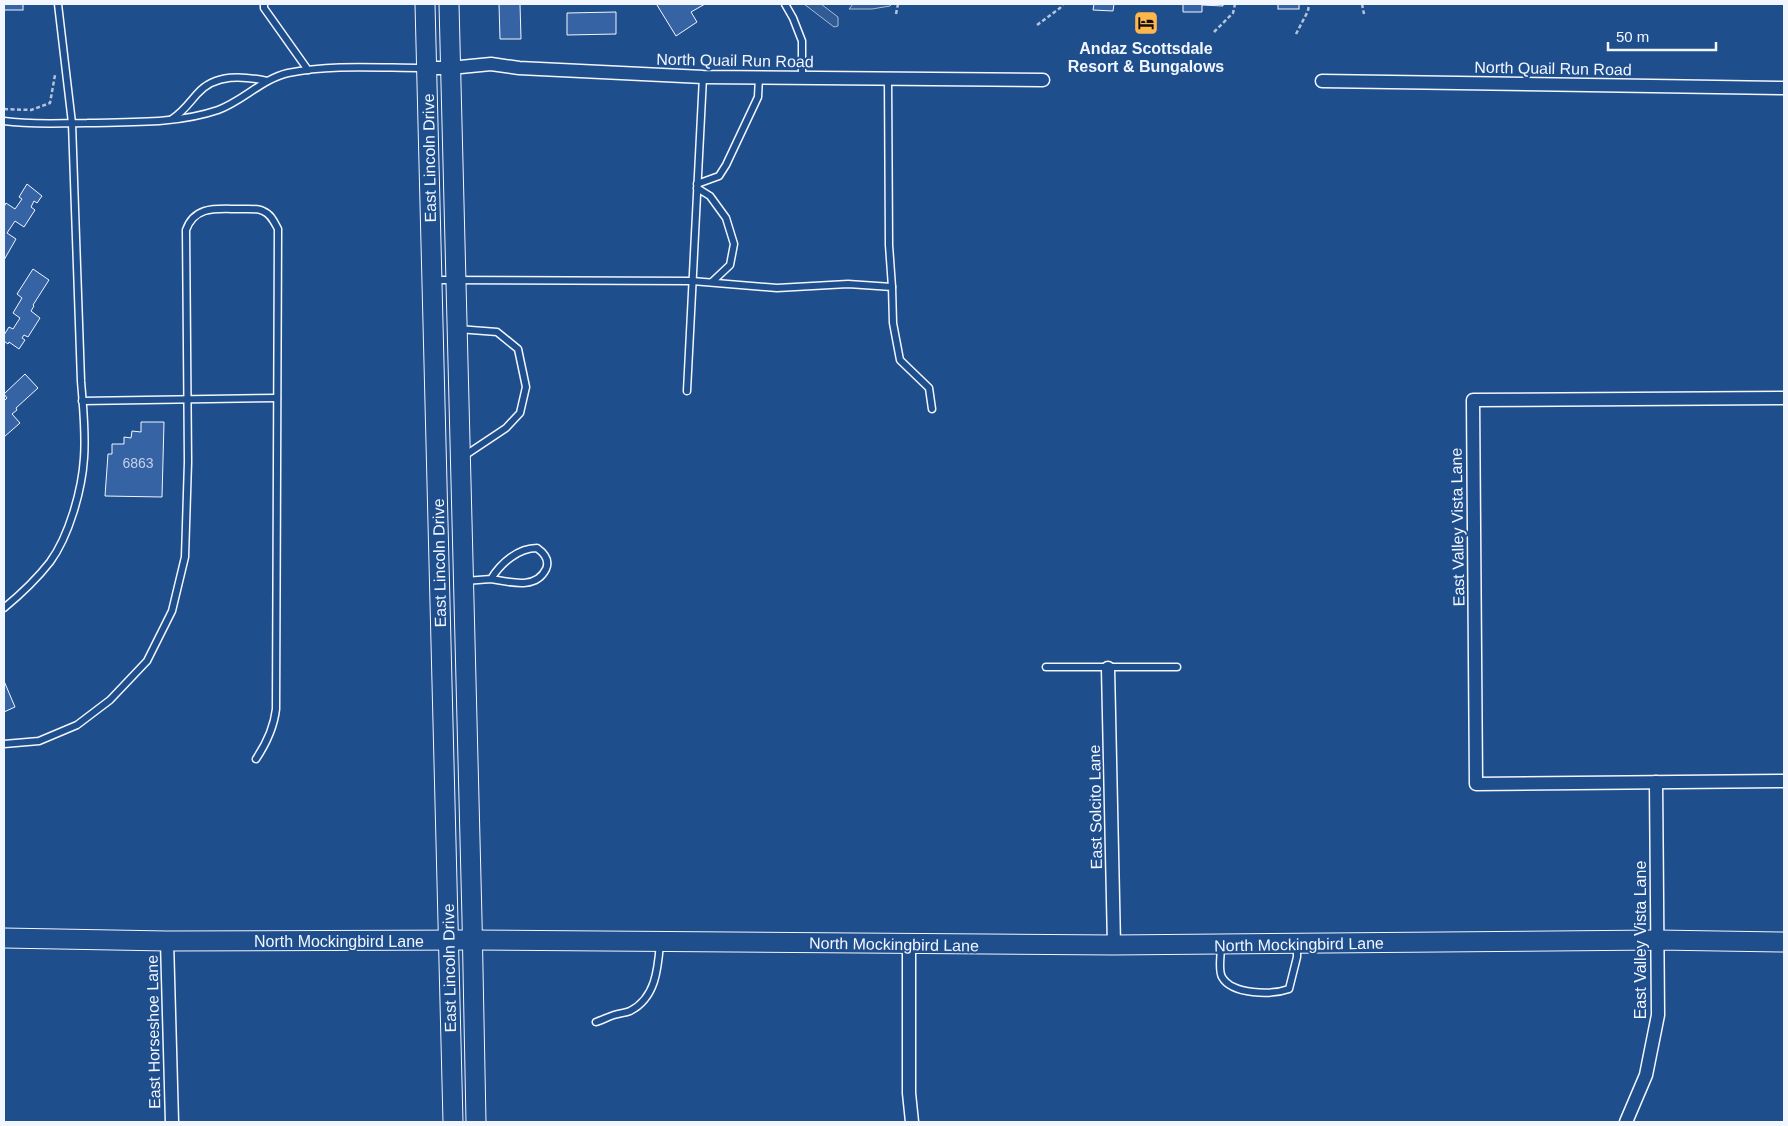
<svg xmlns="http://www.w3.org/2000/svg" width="1788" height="1126" viewBox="0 0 1788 1126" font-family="Arial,sans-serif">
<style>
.parking{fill:#305b95;stroke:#a8bbd7}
.building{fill:#3563a3;stroke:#f2f6ff}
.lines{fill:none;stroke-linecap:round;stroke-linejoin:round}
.lane-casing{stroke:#f2f6ff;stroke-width:9}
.street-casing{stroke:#f2f6ff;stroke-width:15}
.secondary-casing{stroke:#f2f6ff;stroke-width:21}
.path{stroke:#b3c4dc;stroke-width:2.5;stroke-dasharray:4 2.5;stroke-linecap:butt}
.lane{stroke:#1f4e8c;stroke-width:6}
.street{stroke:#1f4e8c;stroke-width:12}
.secondary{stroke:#1f4e8c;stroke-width:19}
.labels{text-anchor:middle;stroke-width:4;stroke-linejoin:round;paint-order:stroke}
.number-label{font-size:14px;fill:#c3d1e8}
.poi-label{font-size:16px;font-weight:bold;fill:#f2f6ff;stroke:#1f4e8c}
.street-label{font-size:16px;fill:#f2f6ff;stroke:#1f4e8c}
</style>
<rect width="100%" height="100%" fill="#1f4e8c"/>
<g class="parking">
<path d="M804 4H821L838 17V26L834 27Z"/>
<path d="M853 4H892L890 6 872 9H849Z"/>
</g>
<g class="building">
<rect x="4" y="4" width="19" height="6"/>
<path d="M499 4H520L521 39H500Z"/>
<path d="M660 4H705L691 12 697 22 676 36 657 5Z"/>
<path d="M1094 4H1114L1113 11 1093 10Z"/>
<path d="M1183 4H1223V6L1202 5V12H1183Z"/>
<rect x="1278" y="4" width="21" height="5"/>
<path d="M616 12V34L567 35V13Z"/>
<path d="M27 184 42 196 37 203 34 201 31 207 35 210 24 227 15 221 7 233 16 239 4 260V207L6 203 15 209 22 199 19 197Z"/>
<path d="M33 269 49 280 33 305 34 306 31 311 40 318 28 337 24 335 22 338 25 340 19 349 9 342 8 344 4 341V335L9 327 13 329 20 318 13 313 22 298 17 294Z"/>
<path d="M25 374 38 388 16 408 17 410 12 414 20 423 4 437V401L7 398 4 394Z"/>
<path d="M141 422H164L162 497 105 496 108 454H112V444H124V437L131 438 132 431 141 432Z"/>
<path d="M4 681 15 707 4 712Z"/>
</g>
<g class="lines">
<defs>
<g id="lane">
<path d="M264 4V8L308 70"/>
<path d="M785 4 793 18 802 41V78"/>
<path d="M888 78 889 245 892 287"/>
<path d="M172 119C183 112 189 103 197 94 215 73 244 76 267 81"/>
<path d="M4 121C31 125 59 123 87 123 130 122 177 124 218 110 243 101 262 79 288 73 332 64 379 68 424 68"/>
<path d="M697 184 719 176 726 165 758 97 759 77"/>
<path d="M697 188 710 196 726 218 734 244 730 265 712 282"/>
<path d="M433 280 692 281 777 288 848 284 892 287 893 323 900 360 929 388 932 409"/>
<path d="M458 329 497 332 518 349 526 387 520 413 506 428 464 456"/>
<path d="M687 391 703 77"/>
<path d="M82 401 277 398"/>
<path d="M465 581 491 579C501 563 518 548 537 548 544 553 550 560 546 569 536 590 510 582 491 579"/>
<path d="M4 608C21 594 36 580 50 562 69 536 82 490 84 458 86 432 83 407 81 381L72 123 58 4"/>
<path d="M1046 667H1177"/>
<path d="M4 744 39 741 77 725 110 700 147 661 172 611 185 557 188 462 186 230C195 205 217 209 240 209 247 209 257 208 263 211 271 214 274 222 278 229L276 709C274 727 266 744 256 759"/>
<path d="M1221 946C1221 955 1218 970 1222 977 1232 995 1272 995 1289 989L1297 957V945"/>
<path d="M596 1022C602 1020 608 1017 614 1015 620 1013 625 1013 630 1011 656 998 658 968 660 943"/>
</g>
<g id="street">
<path d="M427 68H450L491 64 519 68 703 77 1043 80"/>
<path d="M1322 81 1784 88"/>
<path d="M1784 398 1473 400 1476 784 1784 781"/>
<path d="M1108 668 1114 945"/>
<path d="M167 941 172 1122"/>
<path d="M909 944V1093L912 1122"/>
<path d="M1626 1122 1646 1075 1658 1015 1656 782"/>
</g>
<g id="secondary">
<path d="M425 4 453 1122"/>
<path d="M449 4 472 919 476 1122"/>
<path d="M4 938 167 941 473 940 1114 945 1658 940 1784 942"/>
</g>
</defs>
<use href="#lane" class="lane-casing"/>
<use href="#street" class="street-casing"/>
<use href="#secondary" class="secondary-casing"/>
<g class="path">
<path d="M1362 4 1364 14"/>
<path d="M896 14 898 4"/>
<path d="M1037 25 1060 8 1063 4"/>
<path d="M1214 32 1233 13 1235 4"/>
<path d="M1296 34 1308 11 1309 4"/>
<path d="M4 109 31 110 50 103 55 75"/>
</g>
<use href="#lane" class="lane"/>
<use href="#street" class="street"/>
<use href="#secondary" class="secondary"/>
</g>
<defs>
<symbol id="hotel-square" viewBox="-11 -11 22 22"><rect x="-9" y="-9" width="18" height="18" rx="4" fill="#ffb74d" stroke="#1f4e8c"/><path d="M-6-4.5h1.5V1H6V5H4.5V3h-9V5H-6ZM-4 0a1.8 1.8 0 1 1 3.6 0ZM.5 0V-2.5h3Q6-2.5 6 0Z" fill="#111"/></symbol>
</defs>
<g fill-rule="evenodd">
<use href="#hotel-square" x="1132" y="9" width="28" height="28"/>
</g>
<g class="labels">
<g class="number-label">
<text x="138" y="468">6863</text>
</g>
<g class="poi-label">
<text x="1146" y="54">Andaz Scottsdale<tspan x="1146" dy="18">Resort &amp; Bungalows</tspan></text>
</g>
<g class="street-label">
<text transform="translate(735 60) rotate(1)" y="6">North Quail Run Road</text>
<text transform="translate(1553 68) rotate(1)" y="6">North Quail Run Road</text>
<text transform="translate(429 158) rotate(-91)" y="6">East Lincoln Drive</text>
<text transform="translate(1457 527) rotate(-91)" y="6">East Valley Vista Lane</text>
<text transform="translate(439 563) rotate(-91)" y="6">East Lincoln Drive</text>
<text transform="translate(1095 807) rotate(-91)" y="6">East Solcito Lane</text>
<text transform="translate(1640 940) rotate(-90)" y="6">East Valley Vista Lane</text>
<text x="339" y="947">North Mockingbird Lane</text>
<text transform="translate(894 944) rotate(1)" y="6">North Mockingbird Lane</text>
<text transform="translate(1299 944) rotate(-1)" y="6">North Mockingbird Lane</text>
<text transform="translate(449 968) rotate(-91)" y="6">East Lincoln Drive</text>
<text transform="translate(153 1032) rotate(-91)" y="6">East Horseshoe Lane</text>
</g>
</g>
<rect width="1788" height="1126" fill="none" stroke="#f2f6ff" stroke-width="10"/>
<path d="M1608 42v8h108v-8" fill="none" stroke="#f2f6ff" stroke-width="2.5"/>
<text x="1616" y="42" font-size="15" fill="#f2f6ff" stroke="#1f4e8c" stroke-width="4" paint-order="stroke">50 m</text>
</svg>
